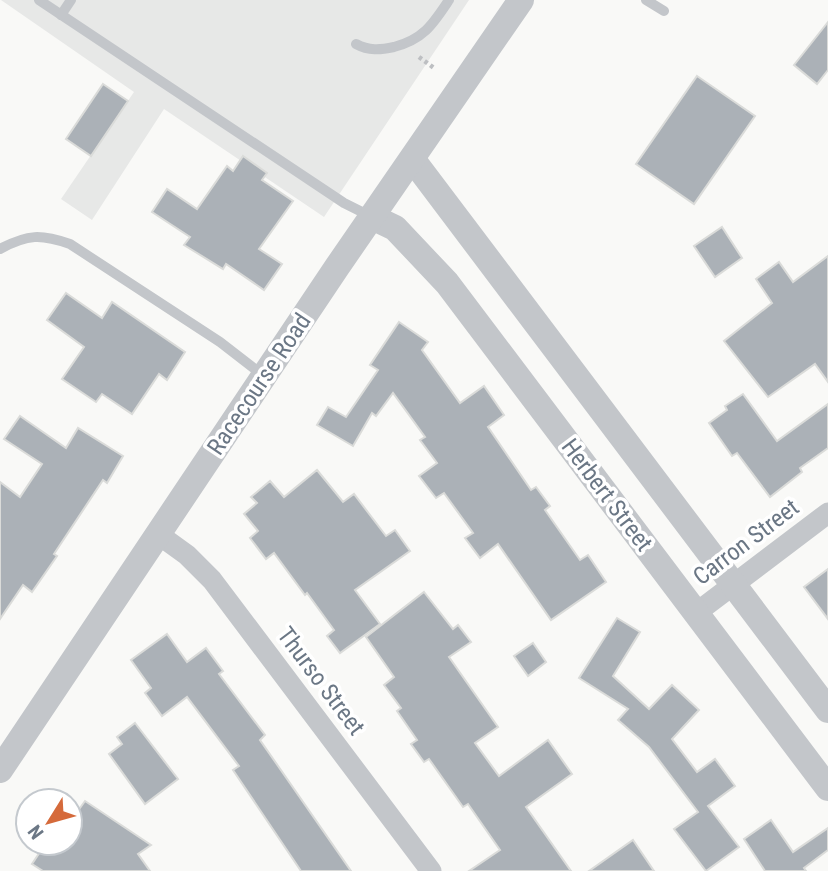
<svg xmlns="http://www.w3.org/2000/svg" width="828" height="871" viewBox="0 0 828 871" font-family="'Roboto Condensed',sans-serif">
<style>
.built{fill:#e7e8e7}
.building{fill:#abb1b7;stroke:#dadbd9;stroke-width:2}
.lines{fill:none;stroke-linecap:round;stroke-linejoin:round}
.path{stroke:#bdbfc2;stroke-width:4.5;stroke-dasharray:3.5 3.5;stroke-linecap:butt}
.service{stroke:#c3c6ca;stroke-width:10}
.minor{stroke:#c3c6ca;stroke-width:21}
.tertiary{stroke:#c3c6ca;stroke-width:26}
.labels{text-anchor:middle;stroke-width:7;stroke-linejoin:round;paint-order:stroke}
.street-label{font-size:24px;fill:#6b7785;stroke:#fff}
</style>
<rect width="100%" height="100%" fill="#f9f9f7"/>
<path class="built" d="M1 0H469L324 217 164 109 92 220 61 199 134 92Z"/>
<g class="building">
<path d="M828 22V70L817 84 794 65Z"/>
<path d="M697 76 755 116 694 204 636 164Z"/>
<path d="M103 84 128 101 91 156 66 139Z"/>
<path d="M243 156 267 173 262 180 293 201 259 249 282 264 264 290 226 264 223 269 184 245 190 237 152 212 167 189 197 209 227 166 233 171Z"/>
<path d="M722 227 742 258 715 277 694 246Z"/>
<path d="M828 256V382L815 364 768 397 724 341 772 303 756 279 779 262 793 282Z"/>
<path d="M66 293 102 318 112 302 185 352 167 380 159 374 132 414 102 394 96 402 62 379 84 347 47 320Z"/>
<path d="M399 322 428 342 422 350 460 403 484 386 504 415 488 427 531 490 536 487 550 506 545 510 580 560 588 555 606 582 551 620 498 544 480 558 465 538 473 533 444 493 436 498 419 476 437 463 420 440 425 437 393 393 376 416 372 413 353 446 317 425 328 407 346 417 378 370 370 365Z"/>
<path d="M743 394 777 441 828 404V448L800 468 802 472 770 497 737 453 732 456 709 423 727 410 725 406Z"/>
<path d="M20 416 66 448 78 428 123 456 107 483 103 480 54 554 57 556 32 592 23 585 0 619V482L20 497 42 464 4 439Z"/>
<path d="M317 470 343 502 354 494 386 536 395 530 410 551 355 590 380 624 340 653 327 636 334 630 307 593 305 595 274 553 266 559 250 538 258 531 244 514 257 503 251 497 270 481 284 497Z"/>
<path d="M828 569V619L804 587Z"/>
<path d="M424 592 453 629 458 625 471 642 449 657 498 727 475 743 499 776 548 740 572 774 526 807 571 871H469L500 850 468 804 463 807 429 759 424 762 411 744 417 740 397 711 401 708 384 685 394 677 366 637Z"/>
<path d="M617 618 640 632 613 676 649 709 672 685 699 710 672 739 697 772 715 759 735 786 708 806 739 847 706 871 674 829 698 812 649 747 618 720 628 709 579 678Z"/>
<path d="M167 634 187 662 206 648 223 671 219 674 265 735 260 740 351 871H301L233 770 239 766 187 697 162 716 145 693 151 688 131 660Z"/>
<path d="M533 643 546 662 528 676 514 656Z"/>
<path d="M135 723 178 779 145 804 109 754 122 744 117 737Z"/>
<path d="M85 801 151 845 138 854 150 871H43L32 864 46 843H70V822Z"/>
<path d="M771 820 793 852 828 828V850L804 868 806 871H765L744 839Z"/>
<path d="M633 840 654 871H589Z"/>
</g>
<g class="lines">
<path class="path" d="M419 57 434 68"/>
<g class="service">
<path d="M39 0 344 203 372 217"/>
<path d="M646 0 664 11"/>
<path d="M61 15 71 0"/>
<path d="M356 44C369 51 380 50 394 47 424 39 433 24 449 0"/>
<path d="M0 249C28 234 41 234 70 244L220 342 264 376"/>
</g>
<g class="minor">
<path d="M158 534 187 555 212 580 431 871"/>
<path d="M696 613 828 513"/>
</g>
<g class="tertiary">
<path d="M413 160 828 710"/>
<path d="M372 217 395 228 447 283 828 788"/>
<path d="M0 770 337 267 521 0"/>
</g>
</g>
<g class="labels">
<g class="street-label">
<text transform="translate(259 384) rotate(-56)" y="8">Racecourse Road</text>
<text transform="translate(607 495) rotate(53)" y="8">Herbert Street</text>
<text transform="translate(746 542) rotate(-37)" y="8">Carron Street</text>
<text transform="translate(321 681) rotate(53)" y="8">Thurso Street</text>
</g>
</g>
<g transform="translate(49 822) rotate(233)"><circle r="33" fill="#ffffff" stroke="#c4c9ce" stroke-width="2"/>
<path d="M0-5L12 26L0 18L-12 26Z" fill="#d56a3b"/>
<text y="-10" font-size="19" font-weight="bold" text-anchor="middle" fill="#6b7785">N</text>
</g>
</svg>
